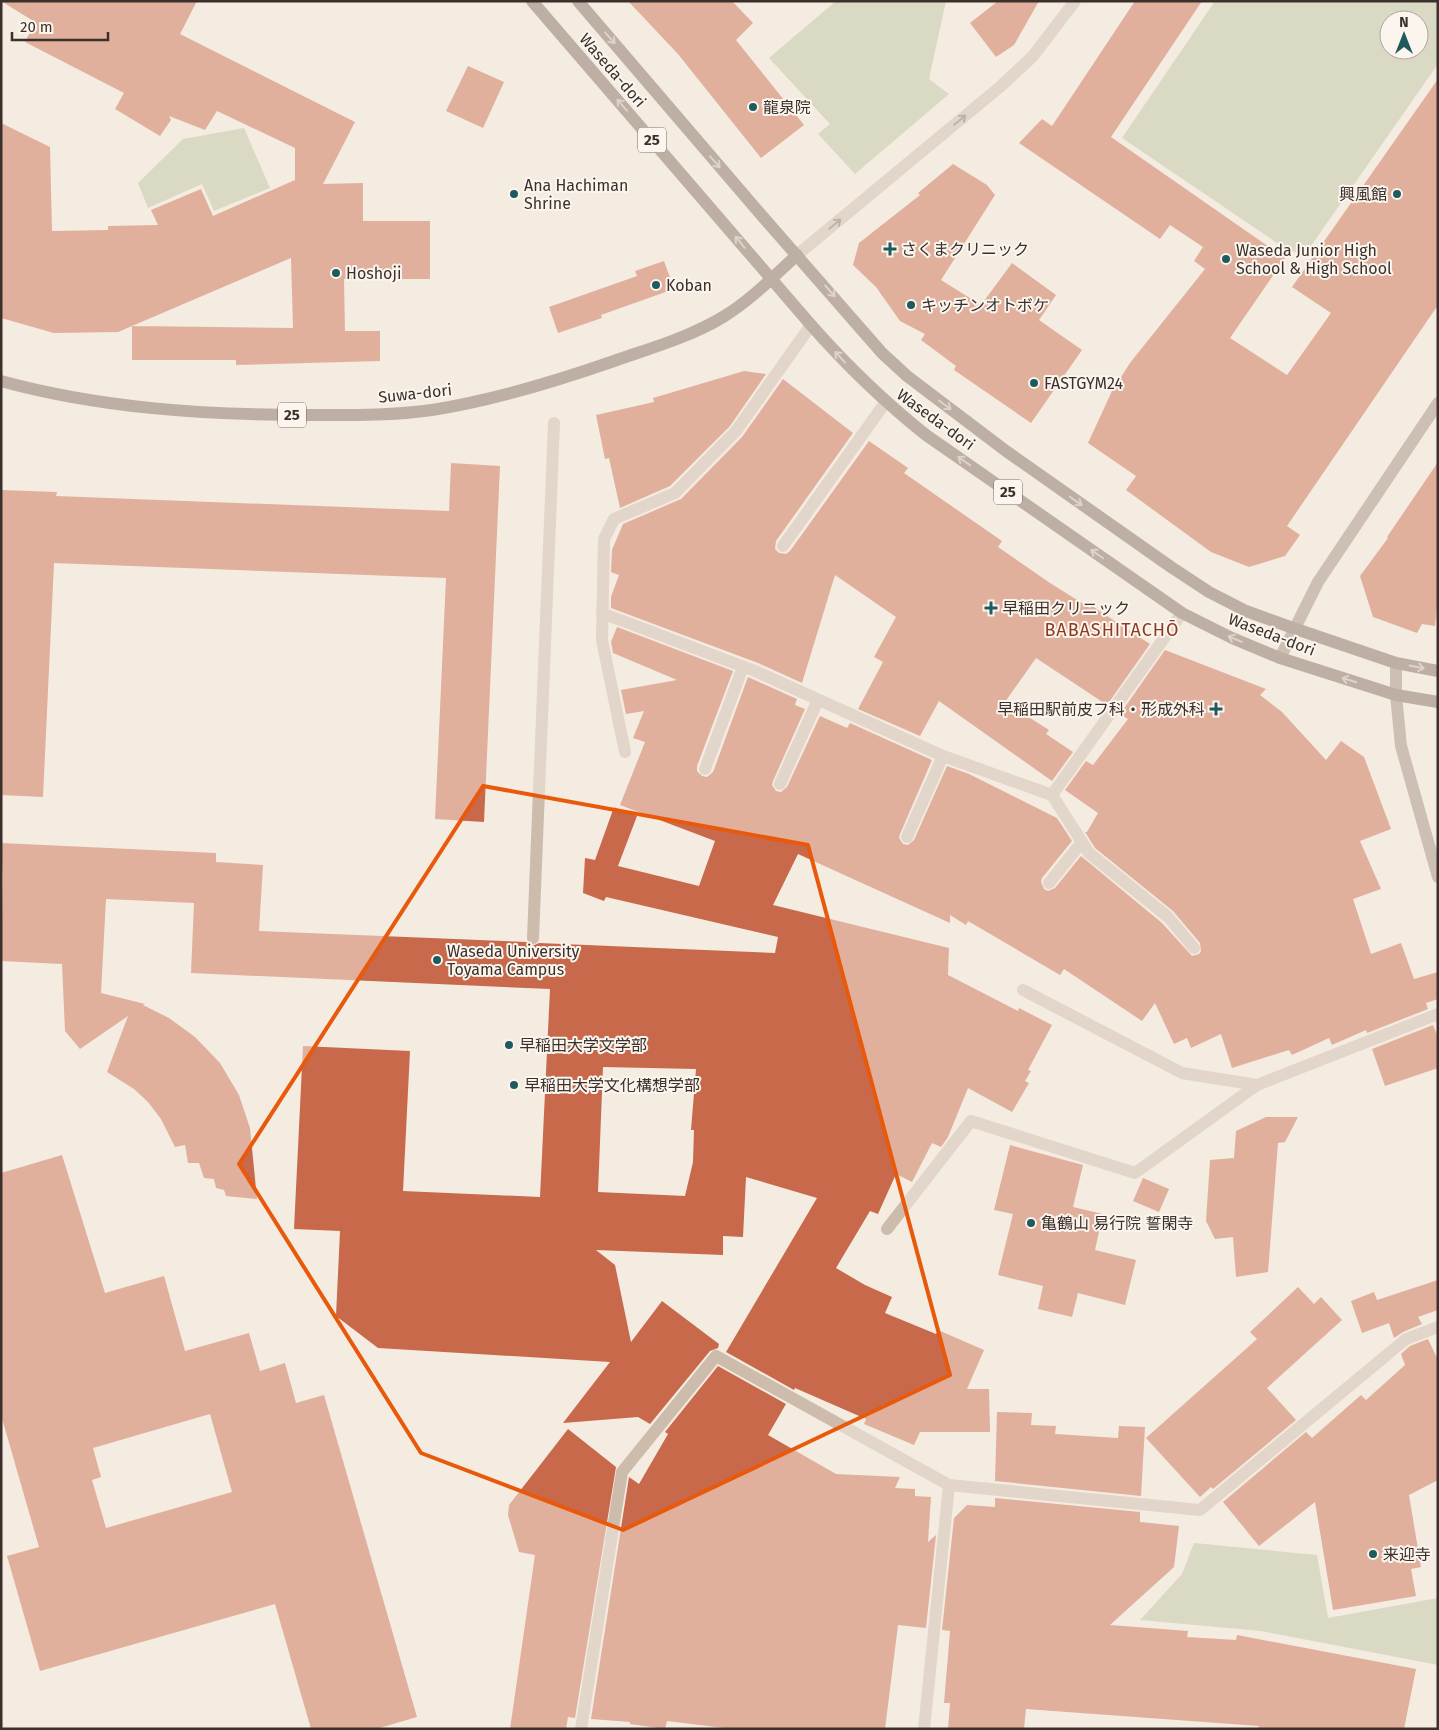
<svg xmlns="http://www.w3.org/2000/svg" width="1439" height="1730" viewBox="0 0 1439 1730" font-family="'Fira Sans','Noto Sans JP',sans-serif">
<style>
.green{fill:#b8c4a0;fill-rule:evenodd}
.building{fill:#c8694b;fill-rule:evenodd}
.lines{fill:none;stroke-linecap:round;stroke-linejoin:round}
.lane{stroke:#cdbbac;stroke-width:12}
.street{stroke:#cdbbac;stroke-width:12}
.secondary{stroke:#a18a7d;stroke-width:12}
.primary{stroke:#7d675c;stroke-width:12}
.oneway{stroke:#c2b5ac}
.oneway2{stroke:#7d6f65}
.marked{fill:none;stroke:#e8590c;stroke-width:4;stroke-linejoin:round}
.poi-dot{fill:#1f5a5e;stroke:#fbf5ee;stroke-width:2}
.labels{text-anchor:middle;stroke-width:4;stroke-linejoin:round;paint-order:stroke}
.shield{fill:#fbf5ee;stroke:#756b66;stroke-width:1}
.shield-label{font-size:15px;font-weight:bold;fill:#3b302b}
.street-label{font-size:16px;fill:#3b302b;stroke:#fbf5ee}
.poi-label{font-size:16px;fill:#3b302b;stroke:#fbf5ee;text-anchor:start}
.neighbourhood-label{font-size:18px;letter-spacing:1px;fill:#8c3b22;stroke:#fbf5ee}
</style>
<rect width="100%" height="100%" fill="#f4ebe1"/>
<g class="green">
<path d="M836 1H946L929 79 949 94 855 174 818 134 830 124 769 58Z"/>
<path d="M1215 1H1438V64L1306 253 1289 251 1122 138ZM1389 20H1419V50H1389Z"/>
<path d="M244 128 270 188 214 211 202 184 148 208 138 183 183 139Z"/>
<path d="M1194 1543 1317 1555 1328 1618 1438 1598V1665L1261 1631 1140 1620 1182 1574Z"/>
</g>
<g class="building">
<path d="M1 1H197L180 34 355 122 323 184 363 183V221H430V279H344L345 331H380V361L236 365V360H132V326L293 328 291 258 118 332 54 333 1 318V123L50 147 52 231 108 230V226L158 225 151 210 201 189 213 216 295 180V148L217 111 205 130 169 116 171 120 160 136 115 109 124 93 25 42 35 22Z"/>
<path d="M628 1H732L753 23 736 40 804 125 761 158 678 54Z"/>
<path d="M998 1H1039L1014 45 996 57 970 23Z"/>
<path d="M1135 1H1202L1111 137 1285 258 1230 338 1287 375 1331 313 1292 287 1438 79V305L1287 526 1300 535 1285 556 1249 567 1211 552 1126 490 1136 476 1088 443 1112 391 1130 363 1205 269 1194 261 1203 247 1170 225 1160 239 1019 143 1042 119 1052 126Z"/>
<path d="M468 66 504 82 483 128 446 111Z"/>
<path d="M953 164 987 185 995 195 941 280 981 305 1012 263 1056 295 1039 320 1082 350 1031 423 954 370 956 366 921 340 925 334 900 321 876 287 853 265 859 243 920 195 918 193Z"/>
<path d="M664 261 674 289 601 315 602 318 558 333 549 307 637 276 635 271Z"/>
<path d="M744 371 766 374 730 426 670 486 620 508 609 458 605 459 596 415 654 402 653 398Z"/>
<path d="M783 379 853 433 776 541 775 549 779 553 786 554 790 551 869 441 908 468 904 473 1002 541 998 547 1050 583 1090 608 1092 606 1150 644 1107 705 1036 658 1005 702 1049 730 1046 734 1073 752 1052 781 939 701 920 736 858 709 883 662 874 657 896 617 835 575 802 683 758 663 611 608V597L619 575 611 572 612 550 623 524 681 499 742 437Z"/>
<path d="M1438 462V596L1435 626 1422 624 1417 633 1373 617 1360 576 1388 538 1387 537Z"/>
<path d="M451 463 500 466 484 822 435 819 446 578 54 563 43 797 1 795V490L57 492 56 496 449 511Z"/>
<path d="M617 627 733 671 697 766V771L702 776 707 777 713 772 748 677 797 699 795 705 805 709 773 781 772 785 776 791 781 792 787 787 820 716 847 728 850 723 932 760 900 834 899 838 903 844 908 845 914 840 947 766 969 774 1057 818 1072 841 1042 878 1041 882 1044 889 1048 891 1055 888 1081 856 1162 923 1192 956 1199 954 1201 951 1200 943 1173 911 1095 848 1085 832H1087L1098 813 1065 790 1086 761 1093 765 1128 719 1120 714 1165 650 1266 689 1260 695 1282 712 1326 760 1341 741 1364 757 1391 829 1360 841 1381 889 1353 899 1371 954 1401 943 1414 979 1438 972V999L1426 1003 1428 1009 1367 1033 1366 1030 1332 1045 1329 1038 1292 1055 1289 1050 1232 1068 1221 1034 1191 1048 1187 1038 1174 1044 1155 1003 1142 1021 1064 969 1060 975 968 921 966 925 950 915V923L798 854 773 905 949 948 948 975 1018 1011 1019 1008 1052 1025 1028 1070 1031 1071 1025 1081 1029 1083 1012 1112 968 1088 948 1137 941 1147 932 1143 912 1182 896 1174 878 1214 870 1211 836 1268 865 1285 892 1297 885 1313 936 1334 938 1330 984 1350 967 1389H989L990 1432H920L914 1445 864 1424 866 1419 795 1388 794 1390 726 1352 817 1198 746 1177 743 1237 723 1236V1255L596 1250 615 1265 631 1342 662 1301 719 1344 718 1348 710 1351 650 1424 638 1417 563 1423 610 1362 378 1348 336 1316 340 1231 294 1229 303 1046 410 1051 403 1191 540 1197 550 989 191 973 194 903 106 899 101 993 145 1004 143 1005 169 1018 195 1037 220 1063 239 1095 250 1128 257 1199 226 1196 224 1190 216 1188 214 1179 204 1178 199 1163H188L185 1145 175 1147 161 1119 148 1102 134 1089 107 1072 128 1016 80 1049 65 1031 62 964 1 961 3 878 1 843 216 853V862L263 865 259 931 526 942 532 946 539 943 775 953 778 937 606 897 604 901 583 893 585 858 595 860 614 807 637 816 618 866 699 886 715 841 620 805 645 742 633 738 644 711 626 714 621 690 677 680 613 653 611 642ZM603 1067 696 1069 691 1130H694L693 1162 685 1196 598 1192Z"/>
<path d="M1433 1025 1438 1037V1068L1385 1086 1372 1049Z"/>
<path d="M1266 1117H1298L1285 1142 1278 1143 1268 1272 1236 1277 1233 1237 1215 1239 1206 1221 1210 1160 1234 1158 1236 1131Z"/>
<path d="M1010 1145 1083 1165 1073 1207 1103 1214 1095 1250 1136 1260 1125 1305 1078 1293 1072 1317 1038 1309 1043 1286 998 1275 1013 1214 994 1210Z"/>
<path d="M62 1155 105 1293 164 1276 185 1351 249 1333 260 1371 285 1363 296 1403 324 1395 417 1717 376 1729H311L275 1604 40 1671 7 1556 39 1547 1 1415V1173ZM210 1414 232 1492 106 1528 92 1480 101 1477 93 1448Z"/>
<path d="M1143 1178 1169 1189 1159 1212 1133 1201Z"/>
<path d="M1438 1280V1310L1418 1317 1422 1324 1403 1332 1394 1338 1389 1323 1362 1333 1351 1301 1374 1292 1377 1300Z"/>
<path d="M1298 1287 1314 1304 1321 1297 1342 1320 1267 1388 1296 1420 1213 1489 1211 1487 1200 1497 1146 1438 1257 1339 1250 1332Z"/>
<path d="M1428 1339 1438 1360V1480L1409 1495 1421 1567 1411 1569 1416 1596 1333 1610 1315 1502 1259 1546 1223 1502 1306 1432 1312 1438 1361 1395 1366 1400 1405 1365 1401 1354 1410 1346Z"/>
<path d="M718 1366 786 1404 768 1435 836 1474 900 1477 895 1488 915 1489V1496L931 1497 928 1542 936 1535 926 1628 898 1625 885 1729H732L667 1721 665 1729 630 1724V1722L591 1719 629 1477 639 1484 668 1434 665 1432Z"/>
<path d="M997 1412 1032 1413 1031 1425 1056 1426 1055 1434 1118 1438 1119 1426 1145 1427 1141 1496 995 1481Z"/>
<path d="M568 1429 616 1467 575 1718 568 1717 566 1729H510L535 1555 519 1552 508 1515 509 1505Z"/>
<path d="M995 1498 1140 1512V1522L1179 1526 1174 1567 1110 1625 1188 1631 1187 1637 1236 1640 1237 1635 1416 1669 1404 1729H1258L1259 1726 1026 1709 1024 1729H948L950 1703H944L950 1631 942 1630 954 1518 967 1505 995 1507Z"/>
</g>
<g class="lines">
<g class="lane">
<path d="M783 546 885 403"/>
<path d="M625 752 602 640 604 539 614 519 675 493 736 431 811 325"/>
<path d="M705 769 743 667"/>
<path d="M780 784 818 700"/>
<path d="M1052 795 1089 853 1168 917 1194 948"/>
<path d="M907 837 943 756"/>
<path d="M1049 883 1082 842"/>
<path d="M887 1229 971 1121 1135 1173 1257 1085"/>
</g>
<g class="street">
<path d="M797 255 1001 86 1033 56 1075 1"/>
<path d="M602 613 755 671 943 756 1052 795 1182 613"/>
<path d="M533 938 554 423"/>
<path d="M1023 990 1182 1073 1257 1085 1438 1014"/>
<path d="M581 1729 622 1472 716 1356 949 1485 1200 1510 1406 1339 1438 1327"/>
<path d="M924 1729 949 1485"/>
</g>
<g class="secondary">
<path d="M1280 658 1318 582 1438 403"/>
<path d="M1396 663V695L1401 746 1438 877"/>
</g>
<g class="primary">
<path d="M532 1 811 325C848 367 882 400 926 435L1182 613 1232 638 1280 658 1396 695 1438 702"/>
<path d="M578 1 763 217 882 353 907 376 1006 451 1171 567 1209 592 1246 611 1293 628 1396 663 1438 671"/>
<path d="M1 381C100 408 204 415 306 415 347 415 390 416 432 410 495 400 554 382 614 361 651 348 690 337 723 317 751 300 774 276 797 255"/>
</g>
</g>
<defs><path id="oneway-shaft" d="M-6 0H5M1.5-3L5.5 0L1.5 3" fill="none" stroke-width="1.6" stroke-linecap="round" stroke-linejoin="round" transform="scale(1.25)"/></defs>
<g class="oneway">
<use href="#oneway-shaft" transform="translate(610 38) rotate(49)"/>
<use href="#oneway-shaft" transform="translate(622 105) rotate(-131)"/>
<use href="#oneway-shaft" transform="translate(715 162) rotate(49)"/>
<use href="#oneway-shaft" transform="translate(740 242) rotate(-129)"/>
<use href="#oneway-shaft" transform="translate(830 291) rotate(49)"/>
<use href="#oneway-shaft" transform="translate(840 357) rotate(-132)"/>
<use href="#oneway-shaft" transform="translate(945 405) rotate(37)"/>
<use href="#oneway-shaft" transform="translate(964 461) rotate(-145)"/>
<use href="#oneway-shaft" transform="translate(1076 501) rotate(35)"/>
<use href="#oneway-shaft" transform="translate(1097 554) rotate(-145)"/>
<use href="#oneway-shaft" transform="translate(1235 639) rotate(-157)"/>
<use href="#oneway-shaft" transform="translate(1417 667) rotate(11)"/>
<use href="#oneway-shaft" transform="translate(1349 680) rotate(-162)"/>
</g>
<g class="oneway2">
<use href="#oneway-shaft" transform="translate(960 120) rotate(-40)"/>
<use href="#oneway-shaft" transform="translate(835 224) rotate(-40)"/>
</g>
<path d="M0 0H1439V1730H0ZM483 786 808 845 950 1375 623 1530 421 1453 239 1164Z" fill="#f4ebe1" fill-opacity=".55" fill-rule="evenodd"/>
<path class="marked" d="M483 786 808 845 950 1375 623 1530 421 1453 239 1164Z"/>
<g class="poi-dot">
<circle cx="753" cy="107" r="5"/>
<circle cx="514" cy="194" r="5"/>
<circle cx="1397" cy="194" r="5"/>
<path d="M887.5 241.5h5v5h5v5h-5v5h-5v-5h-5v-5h5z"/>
<circle cx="1226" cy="259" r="5"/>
<circle cx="336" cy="273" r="5"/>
<circle cx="656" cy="285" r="5"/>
<circle cx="911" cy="305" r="5"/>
<circle cx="1034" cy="383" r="5"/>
<path d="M988.5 600.5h5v5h5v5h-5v5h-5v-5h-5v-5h5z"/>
<path d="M1213.5 701.5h5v5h5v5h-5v5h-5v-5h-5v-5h5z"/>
<circle cx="437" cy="960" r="5"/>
<circle cx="509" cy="1045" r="5"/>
<circle cx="514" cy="1085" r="5"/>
<circle cx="1031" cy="1223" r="5"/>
<circle cx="1373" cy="1554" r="5"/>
</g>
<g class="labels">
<g class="shield">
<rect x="638" y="127.5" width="28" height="25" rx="4"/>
<rect x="278" y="402.5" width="28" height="25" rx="4"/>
<rect x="994" y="479.5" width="28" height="25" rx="4"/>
</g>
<g class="shield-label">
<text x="652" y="145">25</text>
<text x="292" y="420">25</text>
<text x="1008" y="497">25</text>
</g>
<g class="street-label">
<text transform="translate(613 70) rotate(49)" y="6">Waseda-dori</text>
<text transform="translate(415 393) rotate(-6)" y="6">Suwa-dori</text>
<text transform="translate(936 419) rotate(36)" y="6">Waseda-dori</text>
<text transform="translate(1272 634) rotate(21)" y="6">Waseda-dori</text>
</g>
<g class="poi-label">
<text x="763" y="113">龍泉院</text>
<text x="524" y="191">Ana Hachiman<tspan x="524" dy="18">Shrine</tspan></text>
<text x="1387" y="200" text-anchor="end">興風館</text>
<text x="901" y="255">さくまクリニック</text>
<text x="1236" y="256">Waseda Junior High<tspan x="1236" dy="18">School &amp; High School</tspan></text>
<text x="346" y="279">Hoshoji</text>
<text x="666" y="291">Koban</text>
<text x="921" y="311">キッチンオトボケ</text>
<text x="1044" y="389">FASTGYM24</text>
<text x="1002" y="614">早稲田クリニック</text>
<text x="1205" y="715" text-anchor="end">早稲田駅前皮フ科・形成外科</text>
<text x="447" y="957">Waseda University<tspan x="447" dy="18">Toyama Campus</tspan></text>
<text x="519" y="1051">早稲田大学文学部</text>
<text x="524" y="1091">早稲田大学文化構想学部</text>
<text x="1041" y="1229">亀鶴山 易行院 誓閑寺</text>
<text x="1383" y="1560">来迎寺</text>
</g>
<g class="neighbourhood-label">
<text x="1112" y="636">BABASHITACHŌ</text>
</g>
</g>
<rect width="1439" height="1730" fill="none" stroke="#3b302b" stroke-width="5"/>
<g transform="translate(1404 35)"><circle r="24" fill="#fbf5ee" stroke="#aea6a0"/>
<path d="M0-4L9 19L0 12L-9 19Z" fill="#1f5a5e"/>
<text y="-8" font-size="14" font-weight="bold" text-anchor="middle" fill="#3b302b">N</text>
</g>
<path d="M12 32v8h96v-8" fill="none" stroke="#3b302b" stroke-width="2.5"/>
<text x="20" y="32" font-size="15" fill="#3b302b" stroke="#fbf5ee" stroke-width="4" paint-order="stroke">20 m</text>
</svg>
